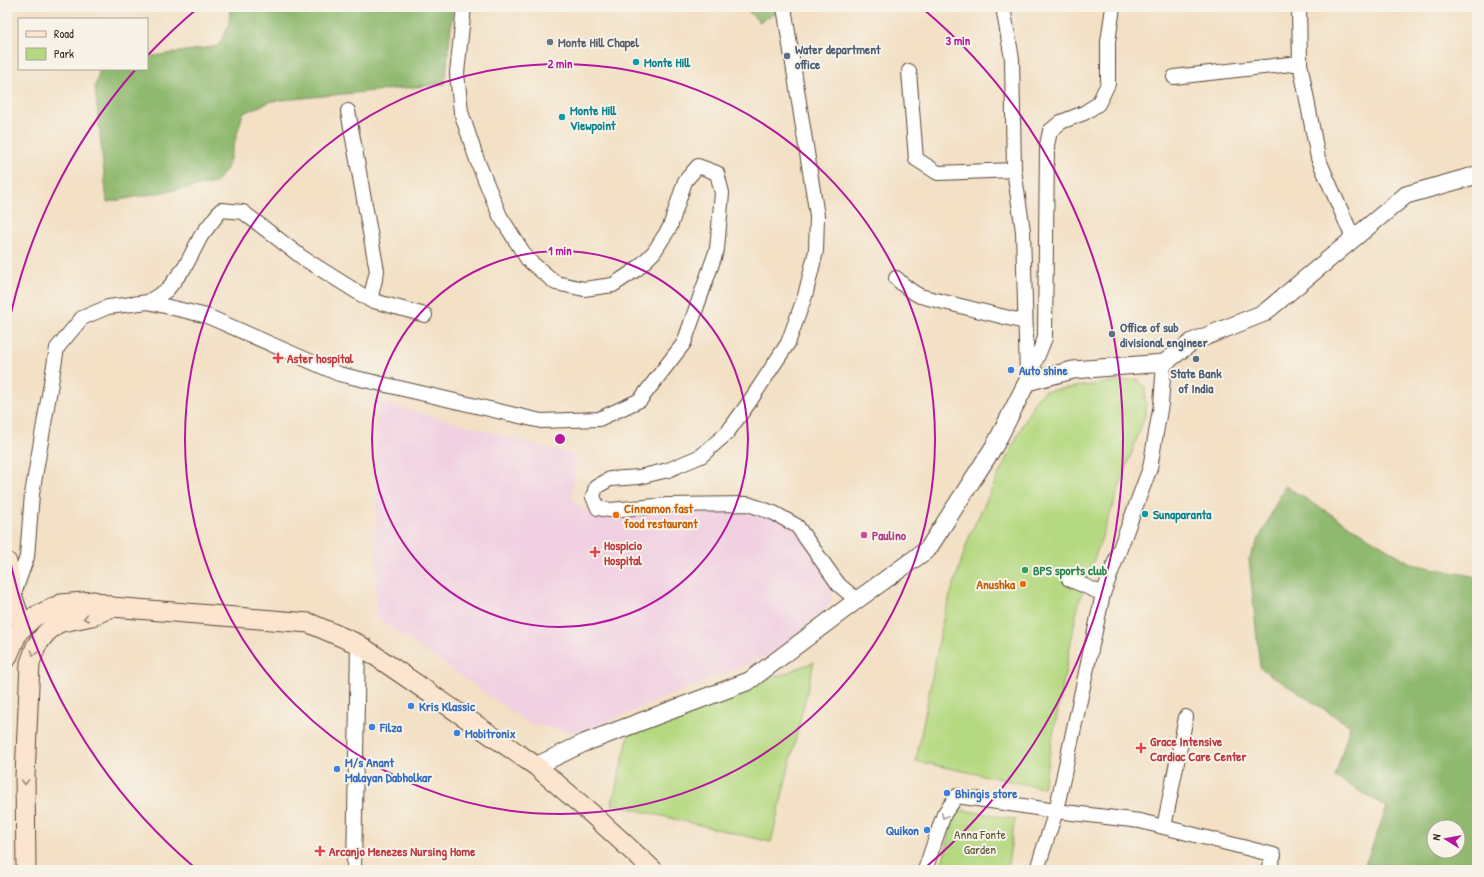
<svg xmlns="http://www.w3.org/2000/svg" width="1484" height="877" viewBox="0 0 1484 877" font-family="'Patrick Hand',sans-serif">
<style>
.built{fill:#f1d0e2}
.green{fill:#b5d981;stroke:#788250}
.forest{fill:#90b96f;stroke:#667246;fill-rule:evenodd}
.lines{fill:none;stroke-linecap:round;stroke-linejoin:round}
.minor-casing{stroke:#574537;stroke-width:16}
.tertiary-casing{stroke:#574537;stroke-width:19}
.secondary-casing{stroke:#574537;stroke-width:21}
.minor{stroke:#fff;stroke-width:14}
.tertiary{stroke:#fff;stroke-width:17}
.secondary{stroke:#fce5cf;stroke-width:19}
.oneway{stroke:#9c8876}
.oneway2{stroke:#a79f9a}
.ring{fill:none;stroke:#b5179e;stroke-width:2}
.worship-dot{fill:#6b7280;stroke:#f7f3e8;stroke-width:1.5}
.service-dot{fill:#5c6f8a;stroke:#f7f3e8;stroke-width:1.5}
.culture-dot{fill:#0f9aa8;stroke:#f7f3e8;stroke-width:1.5}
.health-dot{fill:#e0444e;stroke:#f7f3e8;stroke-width:1.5}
.shop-dot{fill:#3f7fe0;stroke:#f7f3e8;stroke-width:1.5}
.food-dot{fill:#e8710a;stroke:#f7f3e8;stroke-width:1.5}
.hotel-dot{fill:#d1479c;stroke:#f7f3e8;stroke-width:1.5}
.leisure-dot{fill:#2e9e5b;stroke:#f7f3e8;stroke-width:1.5}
.labels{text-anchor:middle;stroke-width:4;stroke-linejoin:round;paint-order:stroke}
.worship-label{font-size:13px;font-weight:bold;fill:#5b616d;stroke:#f7f3e8;text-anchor:start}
.service-label{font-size:13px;font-weight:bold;fill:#4e5e75;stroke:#f7f3e8;text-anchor:start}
.culture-label{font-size:13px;font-weight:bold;fill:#0d838f;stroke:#f7f3e8;text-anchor:start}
.health-label{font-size:13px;font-weight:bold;fill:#be3a42;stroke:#f7f3e8;text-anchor:start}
.shop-label{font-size:13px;font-weight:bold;fill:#366cbe;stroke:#f7f3e8;text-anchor:start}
.food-label{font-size:13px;font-weight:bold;fill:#c56008;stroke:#f7f3e8;text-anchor:start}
.hotel-label{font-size:13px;font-weight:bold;fill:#b23c85;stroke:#f7f3e8;text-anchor:start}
.leisure-label{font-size:13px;font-weight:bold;fill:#27864d;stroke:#f7f3e8;text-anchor:start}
.park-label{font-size:13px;fill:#5a5637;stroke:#f7f3e8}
.centre{fill:#b5179e;stroke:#f7f3e8;stroke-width:2}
.ring-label{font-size:12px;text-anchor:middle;font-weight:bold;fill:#b5179e;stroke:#f7f3e8;stroke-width:4;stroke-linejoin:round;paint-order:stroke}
</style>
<rect width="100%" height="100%" fill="#f7f3e8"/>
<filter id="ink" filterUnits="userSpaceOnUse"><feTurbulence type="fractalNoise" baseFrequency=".025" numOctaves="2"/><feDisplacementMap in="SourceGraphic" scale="8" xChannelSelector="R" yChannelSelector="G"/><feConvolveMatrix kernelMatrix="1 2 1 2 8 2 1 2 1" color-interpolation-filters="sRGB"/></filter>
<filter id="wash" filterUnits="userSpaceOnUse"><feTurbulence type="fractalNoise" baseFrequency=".012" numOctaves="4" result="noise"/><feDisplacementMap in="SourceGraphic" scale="16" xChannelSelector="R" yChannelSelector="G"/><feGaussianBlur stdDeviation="0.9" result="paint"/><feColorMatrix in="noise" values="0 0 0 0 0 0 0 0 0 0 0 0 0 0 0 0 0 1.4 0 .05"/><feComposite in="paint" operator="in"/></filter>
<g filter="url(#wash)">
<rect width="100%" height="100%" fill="#f3e0c5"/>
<path class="built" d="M376 401 577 456 571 499 588 512 743 503 794 526 833 577 831 603 774 653 579 733 530 724 376 617Z"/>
<g class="green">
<path d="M1137 379 1145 388 1146 412 1078 605 1043 788 916 761 944 615 970 534 1034 402 1044 391Z"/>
<path d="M814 662 771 842 612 804 629 734Z"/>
<path d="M956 809 1015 819 1007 870H939L943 860Z"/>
</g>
<g class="forest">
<path d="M230 7H453L445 84 272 101 243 113 227 169 215 183 107 202 95 87 100 69H147V57L218 46 229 25Z"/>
<path d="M744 7H775L776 13 759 22Z"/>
<path d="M1285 486 1412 564 1477 577V870H1363L1387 807 1335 777 1350 726 1260 668 1249 559ZM1434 827H1458V851H1434Z"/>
</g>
</g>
<g filter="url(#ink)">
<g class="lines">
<defs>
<g id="minor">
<path d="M784 7 817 216 816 251 805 296 788 343 748 404 727 433 701 456 668 470 639 477 610 479 596 487 593 497 598 508 610 510 668 505 748 504 774 513 797 526 839 585 857 600"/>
<path d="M1003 7 1012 59 1014 170 1023 231 1027 376"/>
<path d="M1300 63 1318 158 1353 238"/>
<path d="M909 71 916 159 938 173 1014 170"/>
<path d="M1174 77 1300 63 1299 7"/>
<path d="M348 111 377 271 370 300"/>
<path d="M896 278C904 286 910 291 920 296L1025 322"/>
<path d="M148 302 207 316 339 374 541 421 599 419 640 400 684 343 717 249 722 193 717 173 698 166 685 181 670 227 654 252 637 269 613 285 584 289 556 283 528 260 500 216 477 160 461 112 457 73 464 7"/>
<path d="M1027 382 1045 338 1047 145 1050 131 1061 122 1084 113 1098 104 1108 84V42L1113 7"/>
<path d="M1069 579 1103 594"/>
<path d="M13 596 27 557 32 494 57 348 82 318 108 307 148 302 167 290 185 267 201 236 221 210 243 212 303 258 370 300 425 315"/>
<path d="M1164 827 1186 717"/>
<path d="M354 870 358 644"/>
<path d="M925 870 944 814 957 796 1056 811 1140 821 1274 855 1268 870"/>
<path d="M1038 870 1039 863 1056 811 1103 594 1150 468 1161 404 1164 363"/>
</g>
<path id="tertiary" d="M536 766 584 743 749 681 857 600 928 549 995 445 1027 382 1073 370 1164 363 1192 342 1264 313 1406 195 1477 175"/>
<g id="secondary">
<path d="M7 562 13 598 23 627"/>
<path d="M7 658 18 632 34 617 61 604 94 601 112 607 309 623 358 644 536 766 592 814 653 870"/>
<path d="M26 870 25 776 30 663 36 646 46 633 58 623 92 616 112 607"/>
</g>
</defs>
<use href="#minor" class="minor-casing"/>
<use href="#tertiary" class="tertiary-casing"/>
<use href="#secondary" class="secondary-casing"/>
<use href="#minor" class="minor"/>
<use href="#tertiary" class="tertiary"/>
<use href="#secondary" class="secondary"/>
</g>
<defs><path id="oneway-chevron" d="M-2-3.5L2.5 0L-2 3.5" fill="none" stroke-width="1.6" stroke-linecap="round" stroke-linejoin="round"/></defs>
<g class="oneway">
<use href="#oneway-chevron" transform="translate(86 618) rotate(168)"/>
<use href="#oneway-chevron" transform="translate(34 653) rotate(108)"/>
<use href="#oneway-chevron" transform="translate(25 782) rotate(90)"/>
</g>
<use class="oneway2" href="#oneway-chevron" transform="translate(944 816) rotate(115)"/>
</g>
<g class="ring">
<circle cx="560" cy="439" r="188"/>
<circle cx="560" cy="439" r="375"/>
<path d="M194 867A563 563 0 0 1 7 546M7 332A563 563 0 0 1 135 70M148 55A563 563 0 0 1 198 8M922 8A563 563 0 0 1 926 867"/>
</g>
<circle class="worship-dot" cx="550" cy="42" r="4"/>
<g class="service-dot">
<circle cx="787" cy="56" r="4"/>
<circle cx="1112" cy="334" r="4"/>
<circle cx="1196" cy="359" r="4"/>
</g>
<g class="culture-dot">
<circle cx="636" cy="62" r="4"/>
<circle cx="562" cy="117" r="4"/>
<circle cx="1145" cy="514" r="4"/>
</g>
<g class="health-dot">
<path d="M276 352h4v4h4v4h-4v4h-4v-4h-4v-4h4z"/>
<path d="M593 546h4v4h4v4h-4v4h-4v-4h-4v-4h4z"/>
<path d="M1139 742h4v4h4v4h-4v4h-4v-4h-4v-4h4z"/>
<path d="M318 845h4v4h4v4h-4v4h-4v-4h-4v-4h4z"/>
</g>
<g class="shop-dot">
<circle cx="1011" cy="370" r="4"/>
<circle cx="411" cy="706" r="4"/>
<circle cx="372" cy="727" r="4"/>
<circle cx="457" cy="733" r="4"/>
<circle cx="337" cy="769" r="4"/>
<circle cx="947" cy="793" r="4"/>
<circle cx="927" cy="830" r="4"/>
</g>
<g class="food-dot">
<circle cx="616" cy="515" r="4"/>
<circle cx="1023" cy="584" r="4"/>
</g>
<circle class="hotel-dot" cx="864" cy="535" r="4"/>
<circle class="leisure-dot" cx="1025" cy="570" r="4"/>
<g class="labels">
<g class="worship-label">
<text x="558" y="47">Monte Hill Chapel</text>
</g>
<g class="service-label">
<text x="795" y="54">Water department<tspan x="795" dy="15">office</tspan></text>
<text x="1120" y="332">Office of sub<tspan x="1120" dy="15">divisional engineer</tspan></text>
<text x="1196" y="378" text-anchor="middle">State Bank<tspan x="1196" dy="15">of India</tspan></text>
</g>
<g class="culture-label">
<text x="644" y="67">Monte Hill</text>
<text x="570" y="115">Monte Hill<tspan x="570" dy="15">Viewpoint</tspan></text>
<text x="1153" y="519">Sunaparanta</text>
</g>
<g class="health-label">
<text x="287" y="363">Aster hospital</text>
<text x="604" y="550">Hospicio<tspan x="604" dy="15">Hospital</tspan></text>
<text x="1150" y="746">Grace Intensive<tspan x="1150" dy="15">Cardiac Care Center</tspan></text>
<text x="329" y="856">Arcanjo Menezes Nursing Home</text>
</g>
<g class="shop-label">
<text x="1019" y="375">Auto shine</text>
<text x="419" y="711">Kris Klassic</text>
<text x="380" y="732">Filza</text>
<text x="465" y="738">Mobitronix</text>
<text x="345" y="767">M/s Anant<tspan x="345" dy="15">Malayan Dabholkar</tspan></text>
<text x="955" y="798">Bhingis store</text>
<text x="919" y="835" text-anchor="end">Quikon</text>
</g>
<g class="food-label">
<text x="624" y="513">Cinnamon fast<tspan x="624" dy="15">food restaurant</tspan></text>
<text x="1015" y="589" text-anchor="end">Anushka</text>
</g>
<g class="hotel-label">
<text x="872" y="540">Paulino</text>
</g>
<g class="leisure-label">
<text x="1033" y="575">BPS sports club</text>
</g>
<g class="park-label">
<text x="980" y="839">Anna Fonte<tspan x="980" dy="15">Garden</tspan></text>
</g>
</g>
<circle cx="560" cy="439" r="6" class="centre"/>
<g class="ring-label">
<text x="958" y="45">3 min</text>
<text x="560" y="68">2 min</text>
<text x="560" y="255">1 min</text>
</g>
<rect width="1484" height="877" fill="none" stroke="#f7f3e8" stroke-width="24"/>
<rect x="18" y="18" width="130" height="52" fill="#f7f3e8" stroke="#aca397"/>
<rect x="26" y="31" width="20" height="6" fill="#fce5cf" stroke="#aca397"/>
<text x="54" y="38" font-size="12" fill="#3b2a1e">Road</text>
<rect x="26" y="48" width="20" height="12" fill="#b5d981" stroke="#aca397"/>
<text x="54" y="58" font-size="12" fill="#3b2a1e">Park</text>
<g transform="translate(1446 839) rotate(281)"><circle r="19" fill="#f7f3e8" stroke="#aca397"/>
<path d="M0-3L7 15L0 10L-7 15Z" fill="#b5179e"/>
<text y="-6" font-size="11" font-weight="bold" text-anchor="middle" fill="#3b2a1e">N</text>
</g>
</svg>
